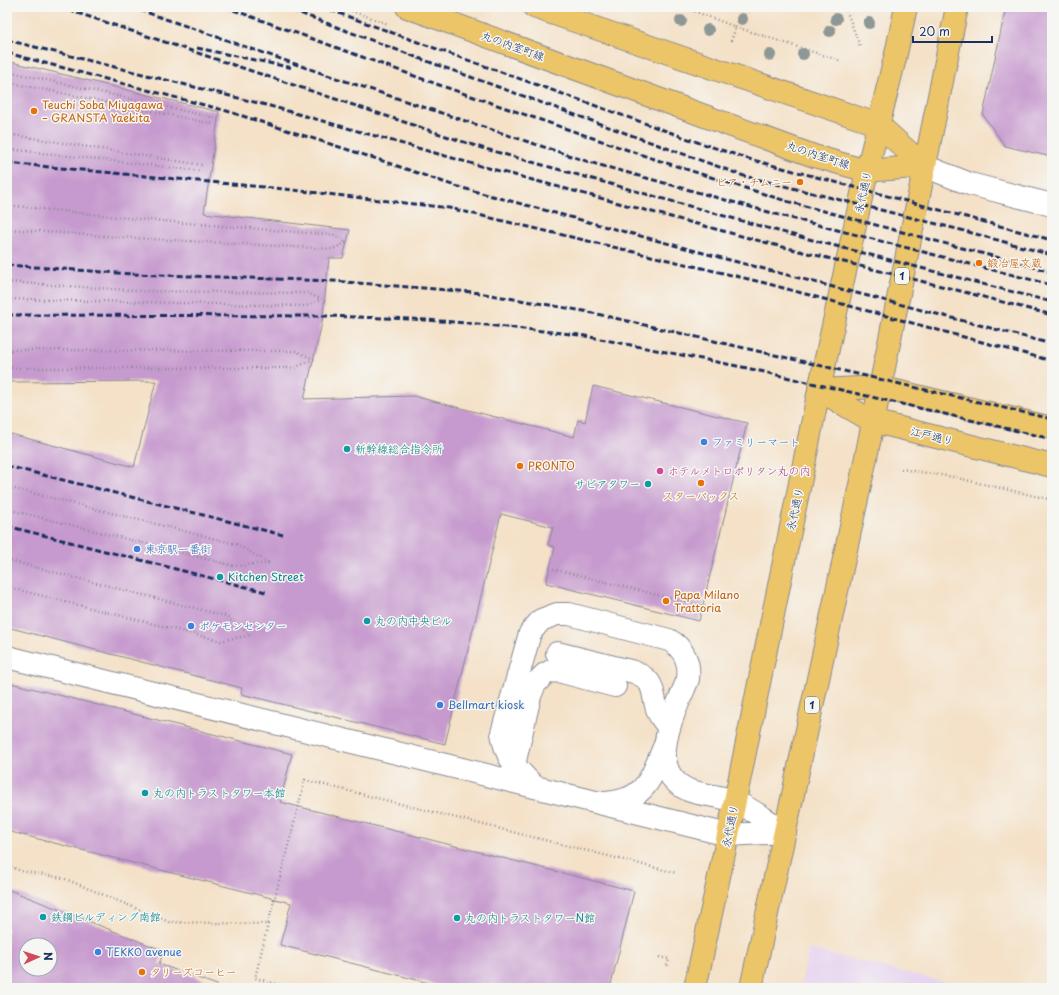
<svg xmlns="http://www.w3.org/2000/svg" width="1059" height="995" viewBox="0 0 1059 995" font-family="'Playpen Sans','Klee One',sans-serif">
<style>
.built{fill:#e6d3f0}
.building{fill:#c69ace;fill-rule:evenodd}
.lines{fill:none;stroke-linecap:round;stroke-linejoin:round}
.minor-casing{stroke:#888892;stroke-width:24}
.major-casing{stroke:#888892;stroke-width:24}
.highway-casing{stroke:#888892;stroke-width:24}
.path{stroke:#888892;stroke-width:2.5;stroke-dasharray:1 3;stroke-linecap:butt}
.minor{stroke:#fff;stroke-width:22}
.major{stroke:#ecc569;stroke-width:22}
.highway{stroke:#ecc569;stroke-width:22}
.rail{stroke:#1b2f5e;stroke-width:3;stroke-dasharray:6 3;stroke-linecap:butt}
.tree{fill:#8d9796}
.food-dot{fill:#e8710a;stroke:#f6f6f2;stroke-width:1.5}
.shop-dot{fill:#3f7fe0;stroke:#f6f6f2;stroke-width:1.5}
.culture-dot{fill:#0f9aa8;stroke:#f6f6f2;stroke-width:1.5}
.hotel-dot{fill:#d1479c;stroke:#f6f6f2;stroke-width:1.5}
.labels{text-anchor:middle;stroke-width:3;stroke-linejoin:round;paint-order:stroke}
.shield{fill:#f6f6f2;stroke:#5d6b8a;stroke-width:1}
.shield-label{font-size:10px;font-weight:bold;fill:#1b2f5e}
.street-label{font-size:11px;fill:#1b2f5e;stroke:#f6f6f2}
.food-label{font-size:11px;fill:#c56008;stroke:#f6f6f2;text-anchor:start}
.shop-label{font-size:11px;fill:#366cbe;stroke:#f6f6f2;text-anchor:start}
.culture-label{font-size:11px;fill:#0d838f;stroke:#f6f6f2;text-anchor:start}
.hotel-label{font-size:11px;fill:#b23c85;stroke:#f6f6f2;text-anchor:start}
</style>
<rect width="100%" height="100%" fill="#f6f6f2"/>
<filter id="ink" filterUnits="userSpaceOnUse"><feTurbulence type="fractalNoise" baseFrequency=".025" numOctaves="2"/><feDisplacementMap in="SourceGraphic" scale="8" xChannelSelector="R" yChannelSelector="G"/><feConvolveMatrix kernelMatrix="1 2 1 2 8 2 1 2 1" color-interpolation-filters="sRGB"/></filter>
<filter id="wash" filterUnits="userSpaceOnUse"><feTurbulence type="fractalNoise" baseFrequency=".012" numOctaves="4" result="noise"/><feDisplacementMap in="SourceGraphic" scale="16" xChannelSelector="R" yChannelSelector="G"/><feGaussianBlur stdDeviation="0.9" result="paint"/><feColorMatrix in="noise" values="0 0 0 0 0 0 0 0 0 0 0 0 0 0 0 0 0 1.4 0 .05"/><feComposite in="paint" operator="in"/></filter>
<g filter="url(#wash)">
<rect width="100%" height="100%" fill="#f4e1c7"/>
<path class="built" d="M809 949 969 988H800Z"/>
<g id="blocks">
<g class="building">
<path d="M1006 7H1052V157L1005 146 983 115Z"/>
<path d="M7 61 219 112 204 213 350 230 343 258H329L322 323 304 399 413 396 574 437 578 420 585 422 593 386 747 423 699 621 546 583 555 547 548 545 553 527 501 514 445 744 241 694 242 688 7 627V433L134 467 156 381 7 382Z"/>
<path d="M7 682 292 754 280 802 634 891 610 988H449L280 945 291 903 7 831Z"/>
<path d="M7 889 164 951 159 964 217 985V988H7ZM26 945H50V969H26Z"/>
</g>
</g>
</g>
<g filter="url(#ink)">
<use href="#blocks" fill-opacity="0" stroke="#888892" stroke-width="1"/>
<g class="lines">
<defs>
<g id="minor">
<path d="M924 166 970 184 1052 205"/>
<path d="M557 614H569L669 640C684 648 690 663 688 679 675 712 643 769 688 790 703 796 721 795 736 802 753 810 769 822 785 832L728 835 535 787C517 769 506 760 502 733L530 633 541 620Z"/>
<path d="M557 653 634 672C656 681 651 690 657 709 659 716 664 722 669 727"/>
<path d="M7 657 535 787"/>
<path d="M514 765 530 696 535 684 545 674 551 671 562 672 615 686"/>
<path d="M605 803C646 800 650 780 664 747"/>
</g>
<g id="major">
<path d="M407 7 814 156 867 171 924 166"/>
<path d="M534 7 879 125 924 166"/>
<path d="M819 390 872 421 1052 466"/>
<path d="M819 390 879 387 1052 428"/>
</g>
<g id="highway">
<path d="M695 988 728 835 819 390 867 171 896 54 906 7"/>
<path d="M751 988 865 462 957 7"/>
</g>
</defs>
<use href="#minor" class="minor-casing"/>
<use href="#major" class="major-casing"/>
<use href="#highway" class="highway-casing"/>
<g class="path">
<path d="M340 7 388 24"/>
<path d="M683 7 736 27 841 61"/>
<path d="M845 7 860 46"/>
<path d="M731 41 736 27"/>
<path d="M7 71 215 118"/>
<path d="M7 82 214 124"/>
<path d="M7 134 202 165"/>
<path d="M7 149 201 171"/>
<path d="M7 205 137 219 334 235 347 243"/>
<path d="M7 229 133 238 332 249 346 243"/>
<path d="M7 282 144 291 307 293 321 299"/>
<path d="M7 299 306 306 322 299"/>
<path d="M7 350 295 351 314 359"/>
<path d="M7 368H294L314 359"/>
<path d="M901 469 953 477 1052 500"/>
<path d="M7 487 236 544 269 563"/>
<path d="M7 509 234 566 269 563"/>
<path d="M7 560 225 616 251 635"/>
<path d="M549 568 714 609"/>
<path d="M7 587 221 641 251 635"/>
<path d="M677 600 680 590"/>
<path d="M7 865 21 871 63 878 169 922 268 924 305 780 676 873"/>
<path d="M268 924 255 978 291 988"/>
<path d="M659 957 669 959 667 967"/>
</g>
<use href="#minor" class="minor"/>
<use href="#major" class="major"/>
<use href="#highway" class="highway"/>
<g class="rail">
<path d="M60 7 482 148 778 231 1052 302"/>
<path d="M131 7 327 75 589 162 783 216 1052 285"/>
<path d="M225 7 442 86 654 159 786 201 1052 272"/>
<path d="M284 7 421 59 744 176 961 230 1052 255"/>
<path d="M322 7 445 52 700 143 749 159 1052 240"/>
<path d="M7 40 270 106 477 165 775 245 949 288 1052 315"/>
<path d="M197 48 293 68"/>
<path d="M7 53 227 111 377 159 455 186 722 258 1052 344"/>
<path d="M7 163 284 189 449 208 765 283 1052 361"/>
<path d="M7 265 132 274 333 281 473 292 584 311 1052 419"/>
<path d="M7 315 327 316 412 319 468 323 580 335 747 368 1052 439"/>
<path d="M7 466 283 535"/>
<path d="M7 526 266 592"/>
</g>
</g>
<g class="tree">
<circle cx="742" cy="19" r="6"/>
<circle cx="836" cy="19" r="6"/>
<circle cx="681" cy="21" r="6"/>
<circle cx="869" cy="23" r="6"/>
<circle cx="708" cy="30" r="6"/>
<circle cx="830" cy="31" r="6"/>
<circle cx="803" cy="54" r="6"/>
<circle cx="770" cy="55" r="6"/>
</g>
</g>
<g class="food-dot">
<circle cx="34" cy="111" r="4"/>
<circle cx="800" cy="182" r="4"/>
<circle cx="979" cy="263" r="4"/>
<circle cx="520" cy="466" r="4"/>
<circle cx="701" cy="483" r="4"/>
<circle cx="666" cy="601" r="4"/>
<circle cx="142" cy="972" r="4"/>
</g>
<g class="shop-dot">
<circle cx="704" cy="442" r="4"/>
<circle cx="137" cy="549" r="4"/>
<circle cx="191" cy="626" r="4"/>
<circle cx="440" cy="705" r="4"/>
<circle cx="98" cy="952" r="4"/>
</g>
<g class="culture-dot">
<circle cx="347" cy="449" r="4"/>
<circle cx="648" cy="484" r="4"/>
<circle cx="220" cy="577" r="4"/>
<circle cx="367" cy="621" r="4"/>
<circle cx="145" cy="793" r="4"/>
<circle cx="43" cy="917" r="4"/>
<circle cx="457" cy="918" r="4"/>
</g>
<circle class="hotel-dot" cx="660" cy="471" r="4"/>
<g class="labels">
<g class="shield">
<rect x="895" y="268" width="14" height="16" rx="3"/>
<rect x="805" y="697" width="14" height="16" rx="3"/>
</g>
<g class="shield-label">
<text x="902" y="280">1</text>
<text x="812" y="709">1</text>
</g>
<g class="street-label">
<text transform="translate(513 46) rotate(20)" y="4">丸の内室町線</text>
<text transform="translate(818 155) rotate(18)" y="4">丸の内室町線</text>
<text transform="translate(863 192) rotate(-77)" y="4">永代通り</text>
<text transform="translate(932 436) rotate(14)" y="4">江戸通り</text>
<text transform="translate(795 509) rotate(-78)" y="4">永代通り</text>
<text transform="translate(730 826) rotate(-79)" y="4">永代通り</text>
</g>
<g class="food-label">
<text x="42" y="109">Teuchi Soba Miyagawa<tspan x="42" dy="13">– GRANSTA Yaekita</tspan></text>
<text x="792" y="186" text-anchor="end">ビア・チムニー</text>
<text x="987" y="267">鍛冶屋文蔵</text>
<text x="528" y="470">PRONTO</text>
<text x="701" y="500" text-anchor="middle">スターバックス</text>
<text x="674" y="599">Papa Milano<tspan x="674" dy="13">Trattoria</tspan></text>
<text x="150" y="976">タリーズコーヒー</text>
</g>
<g class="shop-label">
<text x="712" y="446">ファミリーマート</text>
<text x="145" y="553">東京駅一番街</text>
<text x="199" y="630">ポケモンセンター</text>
<text x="448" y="709">Bellmart kiosk</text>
<text x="106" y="956">TEKKO avenue</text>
</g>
<g class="culture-label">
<text x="355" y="453">新幹線総合指令所</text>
<text x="640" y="488" text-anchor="end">サピアタワー</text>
<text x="228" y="581">Kitchen Street</text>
<text x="375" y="625">丸の内中央ビル</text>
<text x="153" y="797">丸の内トラストタワー本館</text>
<text x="51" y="921">鉄鋼ビルディング南館</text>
<text x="465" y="922">丸の内トラストタワーN館</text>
</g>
<g class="hotel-label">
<text x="668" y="475">ホテルメトロポリタン丸の内</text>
</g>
</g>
<rect width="1059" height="995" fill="none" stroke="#f6f6f2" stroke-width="24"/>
<g transform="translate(38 957) rotate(87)"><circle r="19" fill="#f6f6f2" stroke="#9ea6b7"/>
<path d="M0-3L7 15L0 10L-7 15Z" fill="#d1495b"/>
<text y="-6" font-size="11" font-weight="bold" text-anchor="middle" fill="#1b2f5e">N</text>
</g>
<path d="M913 36v6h79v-6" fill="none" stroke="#1b2f5e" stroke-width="2"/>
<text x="919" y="36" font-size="12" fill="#1b2f5e" stroke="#f6f6f2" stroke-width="3" paint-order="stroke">20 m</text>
</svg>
